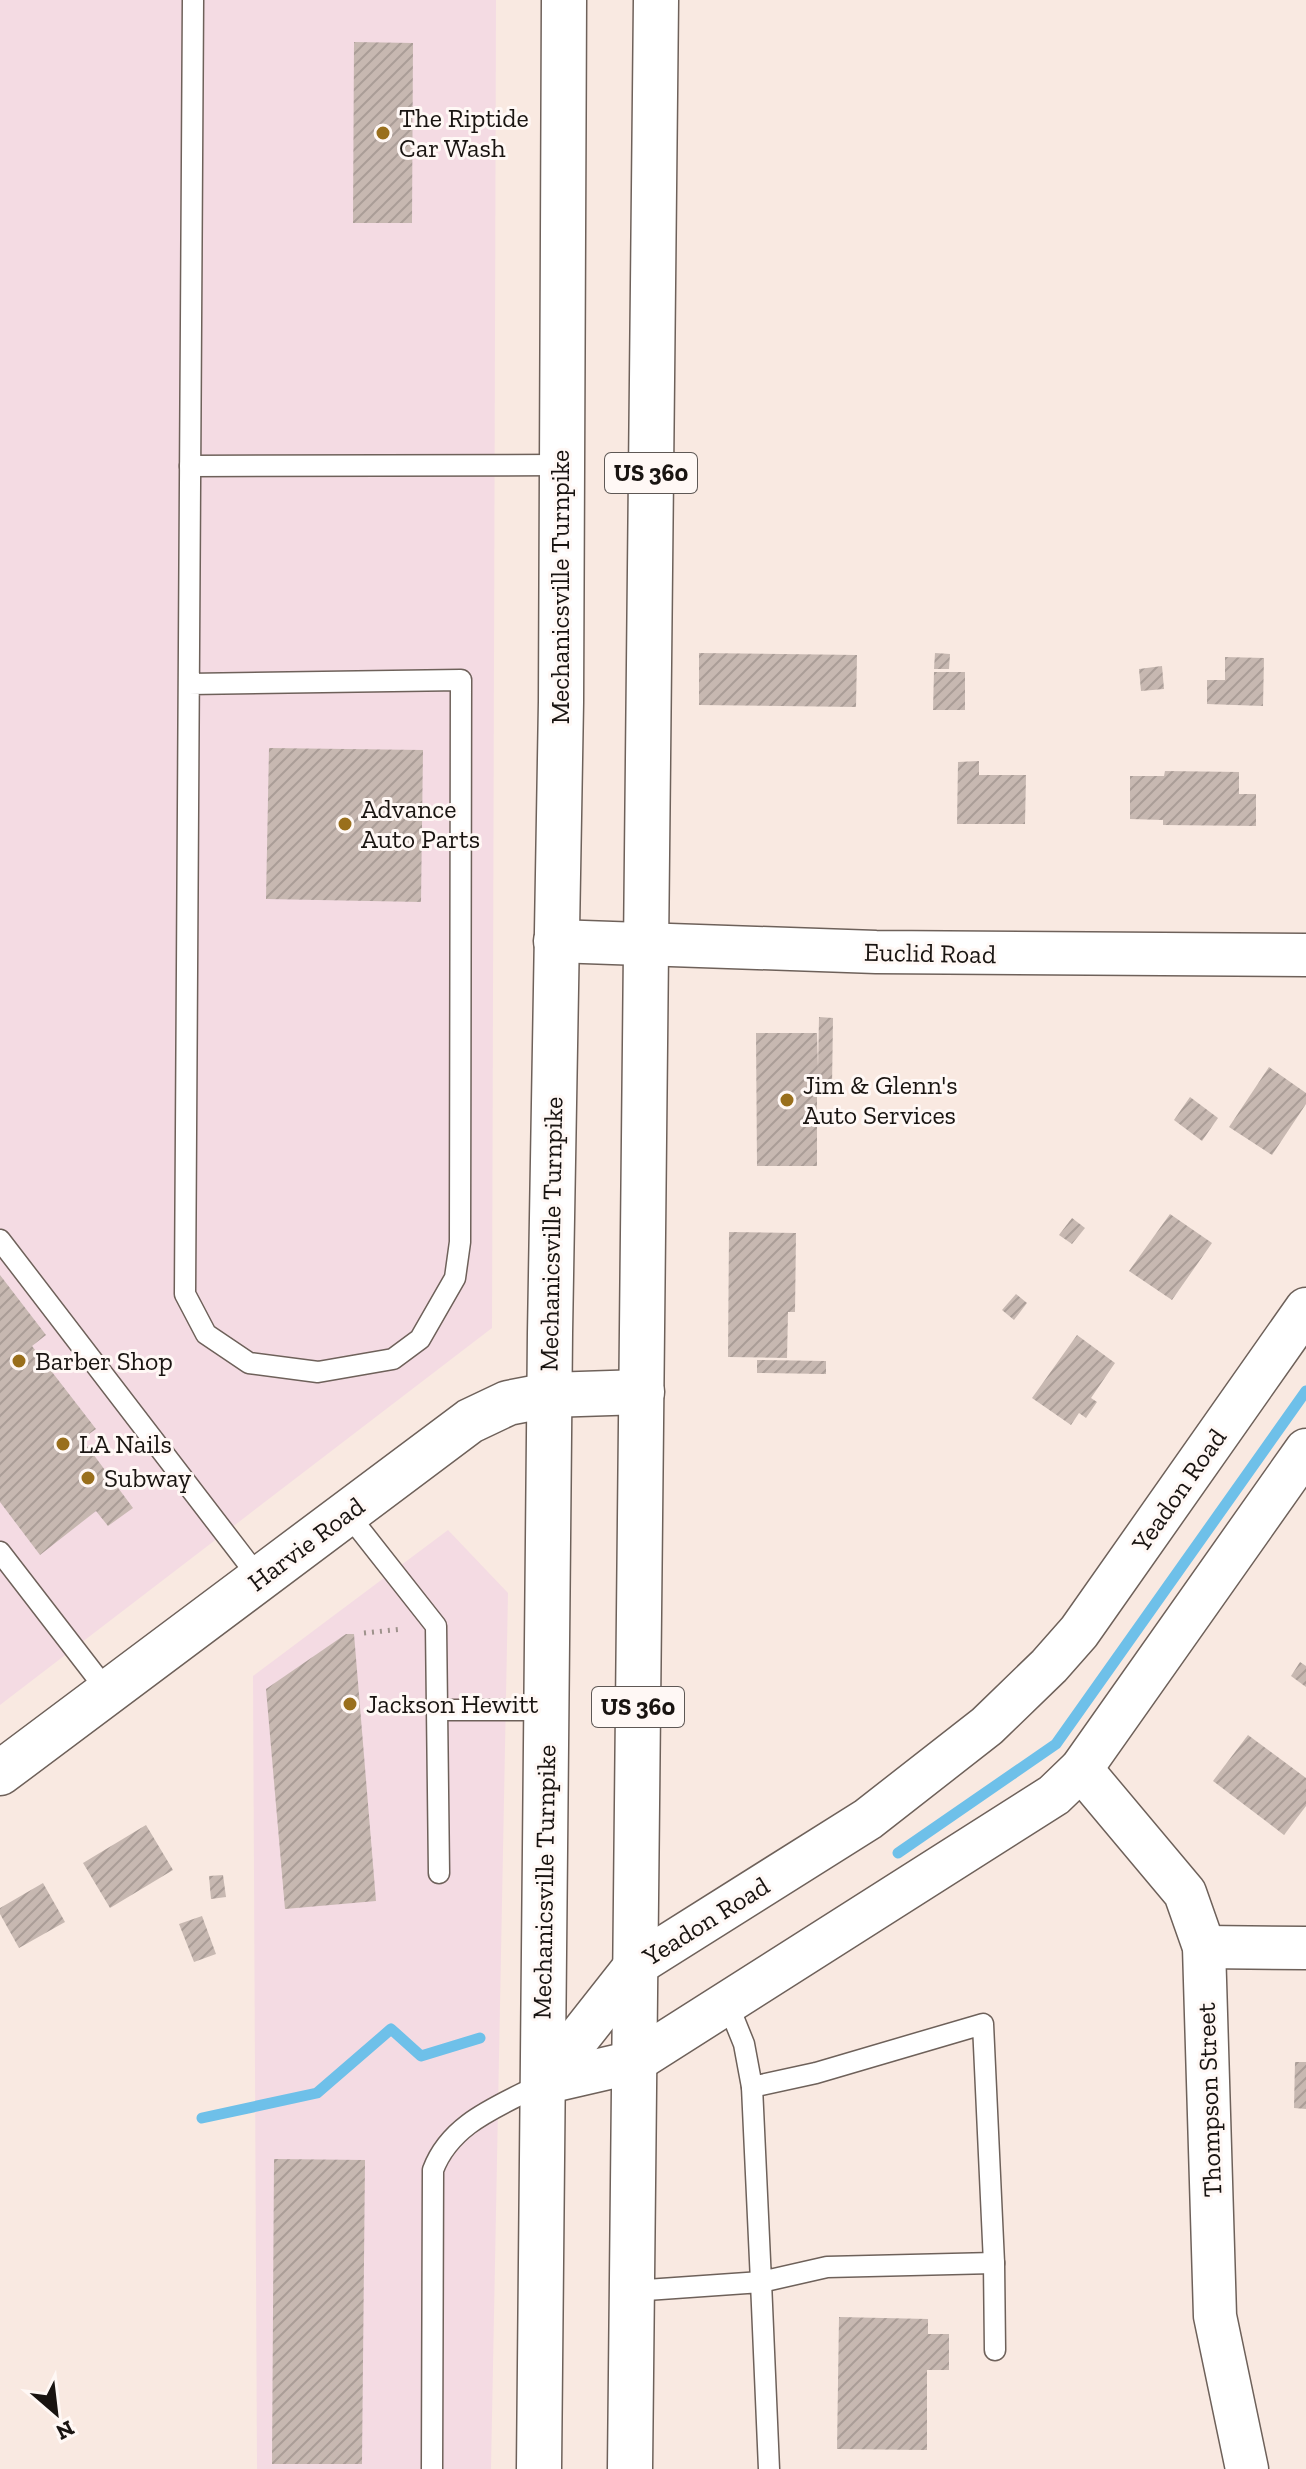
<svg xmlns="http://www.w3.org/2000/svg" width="1306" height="2469" viewBox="0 0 1306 2469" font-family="'Zilla Slab',serif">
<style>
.commercial{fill:#f4dbe3}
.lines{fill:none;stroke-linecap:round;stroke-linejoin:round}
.stream{stroke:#6ec0e9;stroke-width:11}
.building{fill:url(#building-hatch)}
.lane-casing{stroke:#6e615a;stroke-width:23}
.street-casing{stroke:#6e615a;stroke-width:45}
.secondary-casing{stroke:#6e615a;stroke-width:47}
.highway-casing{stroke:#6e615a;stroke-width:47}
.path{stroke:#9e928c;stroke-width:5;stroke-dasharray:2 6;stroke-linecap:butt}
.lane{stroke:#fff;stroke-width:20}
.street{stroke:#fff;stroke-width:42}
.secondary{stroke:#fff;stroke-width:44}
.highway{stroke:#fff;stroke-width:44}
.poi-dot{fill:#996f1c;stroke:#fff8f5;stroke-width:3}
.labels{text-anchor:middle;stroke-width:6;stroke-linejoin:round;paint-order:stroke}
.shield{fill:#fff8f5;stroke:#5e5855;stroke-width:2}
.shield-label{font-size:24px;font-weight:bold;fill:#191411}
.poi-label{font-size:26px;fill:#191411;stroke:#fff8f5;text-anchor:start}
.street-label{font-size:26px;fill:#191411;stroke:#fff8f5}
</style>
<defs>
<pattern id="building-hatch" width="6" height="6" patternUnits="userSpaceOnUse" patternTransform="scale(2)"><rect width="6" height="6" fill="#c7b8b1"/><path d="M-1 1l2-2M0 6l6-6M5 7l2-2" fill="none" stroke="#aa9d97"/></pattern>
</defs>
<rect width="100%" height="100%" fill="#f9e9e1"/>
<g class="commercial">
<path d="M0 0H496L492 1328 0 1705Z"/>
<path d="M448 1530 508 1593 491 2469H257L253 1676Z"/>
</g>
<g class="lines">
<g class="stream">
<path d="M898 1853 1056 1744 1306 1391"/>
<path d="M202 2118 317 2093 391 2029 421 2056 480 2038"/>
</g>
</g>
<g class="building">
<path d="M354 42 413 43 412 223H353Z"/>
<path d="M699 653 857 655 856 707 699 705Z"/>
<path d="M935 653 950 654 949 669H934Z"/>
<path d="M1225 657 1264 658 1263 706 1207 704V680H1225Z"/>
<path d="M1162 666 1164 689 1141 691 1139 669Z"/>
<path d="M934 672H965V710H933Z"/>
<path d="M269 748 423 750 421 902 266 899Z"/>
<path d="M979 761V775H1026L1025 824H957L958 762Z"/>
<path d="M1165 771 1239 772V794H1256V826L1163 825V820L1130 819V776H1164Z"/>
<path d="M819 1017 833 1018 832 1087H817V1166H757L756 1033H817L818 1069Z"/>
<path d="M1269 1067 1306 1093V1104L1272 1155 1229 1127Z"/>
<path d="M1190 1097 1218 1118 1202 1141 1174 1120Z"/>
<path d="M1170 1214 1212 1243 1172 1300 1129 1271Z"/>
<path d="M1072 1218 1085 1228 1072 1244 1059 1235Z"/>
<path d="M729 1232 796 1233 795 1312H788L787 1358 728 1357Z"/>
<path d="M0 1275 46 1335 32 1346 96 1429 82 1439 133 1508 108 1526 96 1511 40 1555 0 1502Z"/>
<path d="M1016 1294 1027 1303 1014 1320 1002 1310Z"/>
<path d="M1077 1335 1115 1363 1091 1398 1097 1402 1086 1418 1079 1413 1071 1425 1032 1398Z"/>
<path d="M757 1360 826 1361V1374L757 1373Z"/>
<path d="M346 1634H354L376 1901 285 1909 266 1689Z"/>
<path d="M1300 1662 1306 1666V1687L1291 1676Z"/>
<path d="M1248 1735 1306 1778V1806L1284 1835 1213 1781Z"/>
<path d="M146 1825 173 1870 110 1908 83 1863Z"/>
<path d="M223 1875 226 1897 211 1899 209 1876Z"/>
<path d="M43 1883 65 1922 19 1948 0 1914V1908Z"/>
<path d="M202 1916 216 1954 194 1962 179 1924Z"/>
<path d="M1295 2062H1306V2109L1294 2108Z"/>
<path d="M274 2159 365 2160 362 2464H272Z"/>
<path d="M839 2317 928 2319V2334H949V2370H927V2450L837 2449Z"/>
</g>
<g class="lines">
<defs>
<g id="lane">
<path d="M190 466 560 465"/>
<path d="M189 684 461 680 460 1242 455 1278 420 1339 393 1359 318 1372 249 1363 206 1334 185 1294 193 0"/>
<path d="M0 1240 260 1579"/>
<path d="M347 1513 436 1626 439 1873"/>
<path d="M0 1552 108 1692"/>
<path d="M437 1710H546"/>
<path d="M727 2002 744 2044 752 2087 761 2282 827 2267 994 2263"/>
<path d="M752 2087 816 2073 983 2024 994 2263 995 2350"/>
<path d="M632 2291 761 2282 769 2469"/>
<path d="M432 2469 433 2170C451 2122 500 2106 543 2083"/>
</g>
<g id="street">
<path d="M555 941 876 952 1306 955"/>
<path d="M1081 1769 1185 1893 1204 1947 1215 2316 1247 2469"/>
<path d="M1204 1947 1306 1948"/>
<path d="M543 2083 636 1965 868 1819 987 1726 1049 1666 1079 1632 1306 1309"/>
<path d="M543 2083 634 2062 1054 1795 1081 1769 1306 1450"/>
</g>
<path id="secondary" d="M0 1773 470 1421 508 1403 549 1395 642 1392"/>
<g id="highway">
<path d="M539 2469 550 1333 561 702 564 0"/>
<path d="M630 2469 656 0"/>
</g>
</defs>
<use href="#lane" class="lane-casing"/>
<use href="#street" class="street-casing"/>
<use href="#secondary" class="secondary-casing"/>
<use href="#highway" class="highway-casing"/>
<path class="path" d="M364 1633 403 1629"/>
<use href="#lane" class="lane"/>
<use href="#street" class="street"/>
<use href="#secondary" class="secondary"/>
<use href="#highway" class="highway"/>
</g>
<g class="poi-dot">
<circle cx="383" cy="133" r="8"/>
<circle cx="345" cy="824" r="8"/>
<circle cx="787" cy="1100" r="8"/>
<circle cx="19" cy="1361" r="8"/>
<circle cx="63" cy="1444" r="8"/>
<circle cx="88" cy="1478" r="8"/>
<circle cx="350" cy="1704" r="8"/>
</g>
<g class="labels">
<g class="shield">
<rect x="605" y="453" width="92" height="40" rx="6"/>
<rect x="592" y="1687" width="92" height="40" rx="6"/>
</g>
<g class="shield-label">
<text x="651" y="481">US 360</text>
<text x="638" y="1715">US 360</text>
</g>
<g class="poi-label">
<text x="399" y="127">The Riptide<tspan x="399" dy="30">Car Wash</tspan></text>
<text x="361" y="818">Advance<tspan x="361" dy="30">Auto Parts</tspan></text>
<text x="803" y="1094">Jim &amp; Glenn's<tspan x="803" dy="30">Auto Services</tspan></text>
<text x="35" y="1370">Barber Shop</text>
<text x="79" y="1453">LA Nails</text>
<text x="104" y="1487">Subway</text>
<text x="366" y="1713">Jackson Hewitt</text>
</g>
<g class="street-label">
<text transform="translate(560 587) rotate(-90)" y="9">Mechanicsville Turnpike</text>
<text transform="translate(930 953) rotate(1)" y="9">Euclid Road</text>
<text transform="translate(551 1234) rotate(-89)" y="9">Mechanicsville Turnpike</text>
<text transform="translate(1179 1490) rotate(-55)" y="9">Yeadon Road</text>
<text transform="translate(306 1544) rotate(-37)" y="9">Harvie Road</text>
<text transform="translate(544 1882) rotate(-89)" y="9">Mechanicsville Turnpike</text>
<text transform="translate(706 1921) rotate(-32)" y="9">Yeadon Road</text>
<text transform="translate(1209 2100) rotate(-92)" y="9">Thompson Street</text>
</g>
</g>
<g transform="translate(56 2413) rotate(152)" stroke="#fff8f5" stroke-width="6" paint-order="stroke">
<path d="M0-6L14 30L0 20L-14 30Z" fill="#191411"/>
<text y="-12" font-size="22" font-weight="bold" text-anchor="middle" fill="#191411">N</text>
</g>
</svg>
